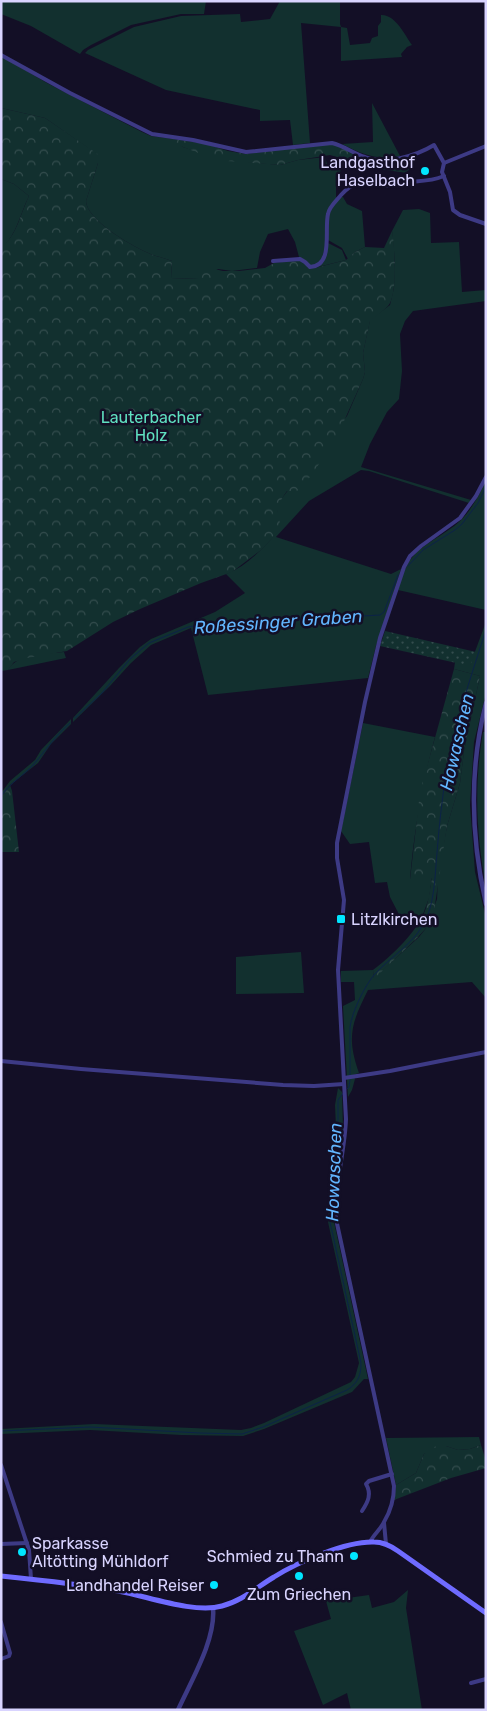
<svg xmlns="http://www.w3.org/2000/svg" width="487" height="1711" viewBox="0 0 487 1711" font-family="Rubik,sans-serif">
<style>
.green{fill:#12302f}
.forest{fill:url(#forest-crowns)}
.garden{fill:url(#garden-dots)}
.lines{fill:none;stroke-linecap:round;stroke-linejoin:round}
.stream{stroke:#0c2248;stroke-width:1}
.minor{stroke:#3d3a85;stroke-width:4}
.tertiary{stroke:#3d3a85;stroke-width:4.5}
.secondary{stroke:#6f6bff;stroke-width:5}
.poi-dot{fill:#00e5ff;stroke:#130f26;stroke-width:2}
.labels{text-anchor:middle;stroke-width:5;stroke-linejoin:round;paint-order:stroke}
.poi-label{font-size:16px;fill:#d9d4ff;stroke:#130f26;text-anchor:end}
.park-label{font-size:16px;fill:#5fe0c0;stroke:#130f26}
.water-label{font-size:18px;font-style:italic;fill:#62b6ff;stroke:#130f26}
</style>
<defs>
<pattern id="forest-crowns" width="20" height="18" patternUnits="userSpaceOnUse" patternTransform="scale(1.25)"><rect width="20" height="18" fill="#12302f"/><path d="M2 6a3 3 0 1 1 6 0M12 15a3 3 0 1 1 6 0" fill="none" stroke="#344d4e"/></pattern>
<pattern id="garden-dots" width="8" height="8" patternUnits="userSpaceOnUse" patternTransform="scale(1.25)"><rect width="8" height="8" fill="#12302f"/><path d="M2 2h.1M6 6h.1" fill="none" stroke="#344d4e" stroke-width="1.8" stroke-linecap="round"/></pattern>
</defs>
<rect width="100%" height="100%" fill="#130f26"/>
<g class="green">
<path d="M1 1H206L204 14H181L131 25 91 45 83 50 80 54 31 26 1 14Z"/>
<path d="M280 1H340V24L341 27 347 28 350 45 370 43 372 38 378 36V26L381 22V15C395 14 405 35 412 45L407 47 401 54 402 57 341 61V27L301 23 310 143 293 145 290 120 260 121V110L166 90 85 53 88 50 134 27 181 16 240 14 241 22 270 19Z"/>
<path d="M1 56 47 83 142 132 151 136 174 139 183 147 192 150 248 162 280 165 298 160 325 157 327 164H345L342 166 336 186V198L328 210 325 248 321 261 312 267 302 258 299 257 295 242 288 229 268 234 260 252 257 268 232 271 218 269 198 279 171 278 172 261C164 258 154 256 146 252 130 245 86 219 86 201L98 163V155L45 118 1 108Z"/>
<path d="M372 103 400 156C375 160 364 155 342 144L373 142Z"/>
<path d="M1 179 14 184 29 196C20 214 17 234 2 248Z"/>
<path d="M340 197H343L347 204 362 211 365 247 355 252 348 259 342 248 328 240 329 213Z"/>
<path d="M419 209 430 213 431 243 459 242 462 292 486 290V301L413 311 405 321 400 334 402 371 399 399 387 412 370 444 361 467 471 500 469 503 369 471 361 470 309 501 276 537 391 574 401 569 376 646 368 678 208 695 191 628 151 645 131 663 110 686 73 722V718L119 668 140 647 151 639 215 612 245 593 226 574C248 566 266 545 281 528L277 517 278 503 347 416 363 379 365 372 363 353 370 320 390 305 394 288 395 261 392 231 403 210Z"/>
<path d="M328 243 342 250 346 260 318 267Z"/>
<path d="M486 481V610L398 590C400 582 403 573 407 565 419 543 444 537 461 520 472 509 479 495 486 481Z"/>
<path d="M486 622V693L474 742 470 805 475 872 486 918V998L472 982 368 990C352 1022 346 1037 359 1073L353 1075 355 1079 352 1090 348 1097 343 1006 355 1000 354 982H341V971L373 970 374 978 419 937 427 927 437 899 438 876 447 826 460 783 464 751 480 676 454 669 455 662 470 665Z"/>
<path d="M64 652 66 658 8 670C17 653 48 654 64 652Z"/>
<path d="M71 719V724L51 744 38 763 10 785 1 798V793L10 781 35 760 41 750Z"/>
<path d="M363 723 435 737C422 784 414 832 410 879L432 877 429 898 420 922H403L390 897 387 882 375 883 369 842 350 844 341 831Z"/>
<path d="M483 732H486V886C476 835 474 783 483 732Z"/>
<path d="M301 952 304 993 236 994V957Z"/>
<path d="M338 1088 342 1092 343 1130 334 1201V1222L368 1379H364L352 1392 264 1429 243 1436 181 1435 90 1430 1 1434V1429L94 1424 241 1430 251 1428 264 1423 351 1382 355 1377 359 1363 328 1222 329 1183 336 1128 335 1105Z"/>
<path d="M479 1437 481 1445 470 1449 458 1450 446 1446 424 1454 416 1473 396 1485 386 1438Z"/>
<path d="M408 1590 406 1608 422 1710H351L347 1693 323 1705 294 1631 331 1619 326 1601 369 1595 372 1608 394 1602Z"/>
</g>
<g class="forest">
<path d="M1 108 45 118 99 155 98 163 86 201C86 219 130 245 146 252 154 256 164 258 172 261L171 278 198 279 200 270 210 268 223 271H239L265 268 274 263 299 260 304 262 308 268H315L346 260 355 252 365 247 384 248 392 231C395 246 398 295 388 306 383 311 376 316 370 321L363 353 365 372 363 379 335 441 310 477 297 491H287C277 505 275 511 282 528L261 550 232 572 201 583 140 609 113 622 67 651 27 658 14 662 8 670 1 671V247C16 238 21 212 29 196L14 184 1 179Z"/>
<path d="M174 139 206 144 228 151 246 154 329 144 335 145 364 158 402 160 413 157V168L407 171V173L345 164 344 159 330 155 298 160 280 165 227 161 209 157 183 147 176 143Z"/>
<path d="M454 669 480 676 464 751 460 783 447 826 434 911 427 927 418 937 374 979 373 970C392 956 419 930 426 908 429 899 430 888 432 878L410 880 420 792Z"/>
<path d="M10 785 12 791 19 852H1V798Z"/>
<path d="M481 1445 486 1461V1468L451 1478 394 1500 396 1485 416 1473 424 1454 436 1446H446L458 1450 470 1449Z"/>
</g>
<path class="garden" d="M385 631 476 652 470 666 380 646Z"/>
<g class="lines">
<g class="stream">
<path d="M408 566 423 550 455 530 462 524 478 503 486 487"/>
<path d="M75 718 102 693 130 659 149 643 188 627 194 626 380 615 384 612 398 575"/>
<path d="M1 796C12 781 23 776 34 764 46 750 56 735 70 723"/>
<path d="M350 1076V1027C352 1012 364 987 374 975 391 956 417 942 427 917 435 897 435 874 437 853 439 826 442 800 446 774 454 726 471 676 486 630"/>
<path d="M347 1089 349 1087 350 1080"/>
<path d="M1 1431 90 1427 200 1433 242 1434 263 1427 347 1390C358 1383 361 1376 361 1363L330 1222V1199L338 1128V1100L344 1092"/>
</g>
<g class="minor">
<path d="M1 55 70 93 152 134 193 140 246 152 332 143C344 146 353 153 365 157 385 165 416 156 434 145L444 163 442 172 450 192 453 210 460 215 486 224"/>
<path d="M444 163 486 146"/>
<path d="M273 261 300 259 305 262 310 267C334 266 324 230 328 214 329 207 336 201 341 195 361 172 374 189 398 185 402 185 406 183 410 182 422 181 432 181 444 176"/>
<path d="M1 1061 81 1069 283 1085 314 1086 344 1084"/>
<path d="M344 1078 390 1071 486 1052"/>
<path d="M1 1465 29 1550 31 1579"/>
<path d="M362 1511C368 1502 372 1494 366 1484L369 1481 392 1474"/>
<path d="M384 1523 386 1544"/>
<path d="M370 1542C374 1534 381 1529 384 1522 390 1512 394 1498 394 1486L336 1219C334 1185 345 1152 346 1119L338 970 344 900 337 858V843L365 702 380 638 404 567 410 556 421 546 460 518 476 496 486 477"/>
<path d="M1 1544 27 1543"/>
<path d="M1 1622 10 1653 9 1656 1 1659"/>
<path d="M471 1683 486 1679"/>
</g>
<g class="tertiary">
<path d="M486 703C469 769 471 838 486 904"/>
<path d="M178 1710C191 1681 216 1640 213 1608"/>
</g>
<path class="secondary" d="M1 1576C40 1580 79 1584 118 1591 147 1596 194 1614 222 1606 242 1601 257 1587 274 1577 298 1562 346 1541 374 1542 383 1542 391 1546 398 1551L486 1613"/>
</g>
<g class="poi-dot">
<circle cx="425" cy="171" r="5"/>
<rect x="336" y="914" width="10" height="10" rx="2.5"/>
<circle cx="22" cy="1552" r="5"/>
<circle cx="354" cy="1556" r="5"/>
<circle cx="299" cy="1576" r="5"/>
<circle cx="214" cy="1585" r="5"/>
</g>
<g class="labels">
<g class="poi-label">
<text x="415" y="168">Landgasthof<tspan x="415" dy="18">Haselbach</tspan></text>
<text x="351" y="925" text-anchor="start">Litzlkirchen</text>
<text x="32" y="1549" text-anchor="start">Sparkasse<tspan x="32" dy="18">Altötting Mühldorf</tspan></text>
<text x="344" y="1562">Schmied zu Thann</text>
<text x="204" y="1591">Landhandel Reiser</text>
<text x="299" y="1600" text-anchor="middle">Zum Griechen</text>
</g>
<g class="park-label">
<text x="151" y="423">Lauterbacher<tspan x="151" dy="18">Holz</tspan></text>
</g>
<g class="water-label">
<text transform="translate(278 622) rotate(-4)" y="6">Roßessinger Graben</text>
<text transform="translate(457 742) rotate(-77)" y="6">Howaschen</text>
<text transform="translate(334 1172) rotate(-88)" y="6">Howaschen</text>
</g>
</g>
<rect width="487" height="1711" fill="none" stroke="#d9d4ff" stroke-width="5"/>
</svg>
